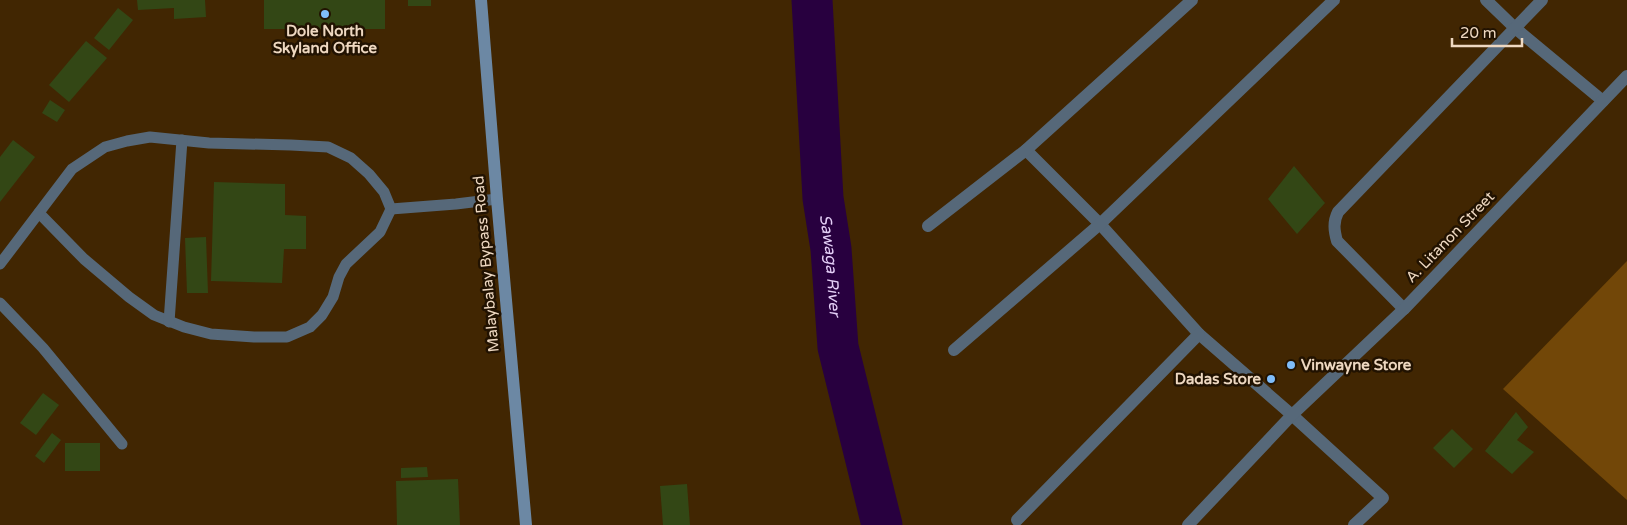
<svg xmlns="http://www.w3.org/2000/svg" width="1627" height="525" viewBox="0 0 1627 525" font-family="'Varela Round',sans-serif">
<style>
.forest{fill:#724708}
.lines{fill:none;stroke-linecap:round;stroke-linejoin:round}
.river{stroke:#28003f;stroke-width:41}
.building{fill:#334715}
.service{stroke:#566879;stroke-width:11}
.minor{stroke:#566879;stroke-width:12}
.secondary{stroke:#6c88a4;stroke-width:12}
.poi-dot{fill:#7fbdfa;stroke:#211201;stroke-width:2}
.labels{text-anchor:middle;stroke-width:5;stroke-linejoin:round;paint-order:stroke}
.poi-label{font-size:15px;font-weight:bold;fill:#eed8c1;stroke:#211201}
.street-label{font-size:15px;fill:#eed8c1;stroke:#211201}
.water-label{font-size:16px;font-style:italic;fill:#e4cff7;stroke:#211201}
</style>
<rect width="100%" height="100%" fill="#412602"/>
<path class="forest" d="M1627 261V500L1503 389Z"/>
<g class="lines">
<path class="river" id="s1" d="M812 0 823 198 831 249 838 347 882 525"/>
</g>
<g class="building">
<path d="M137 0H205L206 17 174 19V8L138 10Z"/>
<rect x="264" y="0" width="121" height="29"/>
<rect x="408" y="0" width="23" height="6"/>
<path d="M118 8 133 20 109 50 94 38Z"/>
<path d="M86 41 107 58 69 102 49 85Z"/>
<path d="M50 100 65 110 57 122 42 113Z"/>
<path d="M13 140 35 157 0 202V157Z"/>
<path d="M1294 166 1325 203 1297 234 1268 199Z"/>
<path d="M214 182 285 184V215L306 216V249H284L282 283 211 281Z"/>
<path d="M206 237 208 293H187L185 238Z"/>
<path d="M43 393 59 405 36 435 20 423Z"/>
<path d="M1516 412 1528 427 1517 440 1534 452 1512 474 1485 451Z"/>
<path d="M1452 429 1473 449 1454 468 1433 448Z"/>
<path d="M52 433 61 440 44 463 35 456Z"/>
<rect x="65" y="443" width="35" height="28"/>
<path d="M427 467 428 477 401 478V468Z"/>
<path d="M458 479 460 525H397L396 481Z"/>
<path d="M687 484 690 525H663L660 486Z"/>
</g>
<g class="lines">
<g class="service">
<path d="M39 213 84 259 129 297 154 315 184 327 211 334 254 337H287L310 327 322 315 333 297 339 277 346 264 380 232 391 209"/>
<path d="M0 264 72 169 105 147 127 141 150 137 209 143 291 145 328 147 351 158 369 174 384 192 391 209 456 204 497 199"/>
<path d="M0 303 43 348 122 444"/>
<path d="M169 322 182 140"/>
</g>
<g class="minor">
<path d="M1486 0 1515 28 1603 101"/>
<path d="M1026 150 1100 224 1199 334 1292 415 1383 498 1354 525"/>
<path d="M928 226 1026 150 1192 0"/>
<path d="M1404 309 1337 241C1334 230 1333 222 1338 212L1542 0"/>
<path d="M954 350 1100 224 1334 0"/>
<path d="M1017 520 1199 334"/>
<path d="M1188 525 1292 415 1404 309 1627 76"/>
</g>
<path class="secondary" d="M481 0 497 199 526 525"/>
</g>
<g class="poi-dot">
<circle cx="325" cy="14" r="5"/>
<circle cx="1291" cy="365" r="5"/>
<circle cx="1271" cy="379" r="5"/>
</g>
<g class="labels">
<g class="poi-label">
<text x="325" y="36">Dole North<tspan x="325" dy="17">Skyland Office</tspan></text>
<text x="1301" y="370" text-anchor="start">Vinwayne Store</text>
<text x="1261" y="384" text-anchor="end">Dadas Store</text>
</g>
<g class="street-label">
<text transform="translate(1450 237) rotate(-46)" y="5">A. Litanon Street</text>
<text transform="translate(486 264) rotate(-95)" y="5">Malaybalay Bypass Road</text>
</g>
<g class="water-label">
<text dy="6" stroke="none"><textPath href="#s1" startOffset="266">Sawaga River</textPath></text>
</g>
</g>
<path d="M1452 38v8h70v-8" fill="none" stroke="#eed8c1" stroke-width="2.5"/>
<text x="1460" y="38" font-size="15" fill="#eed8c1" stroke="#211201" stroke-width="4" paint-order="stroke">20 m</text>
</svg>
